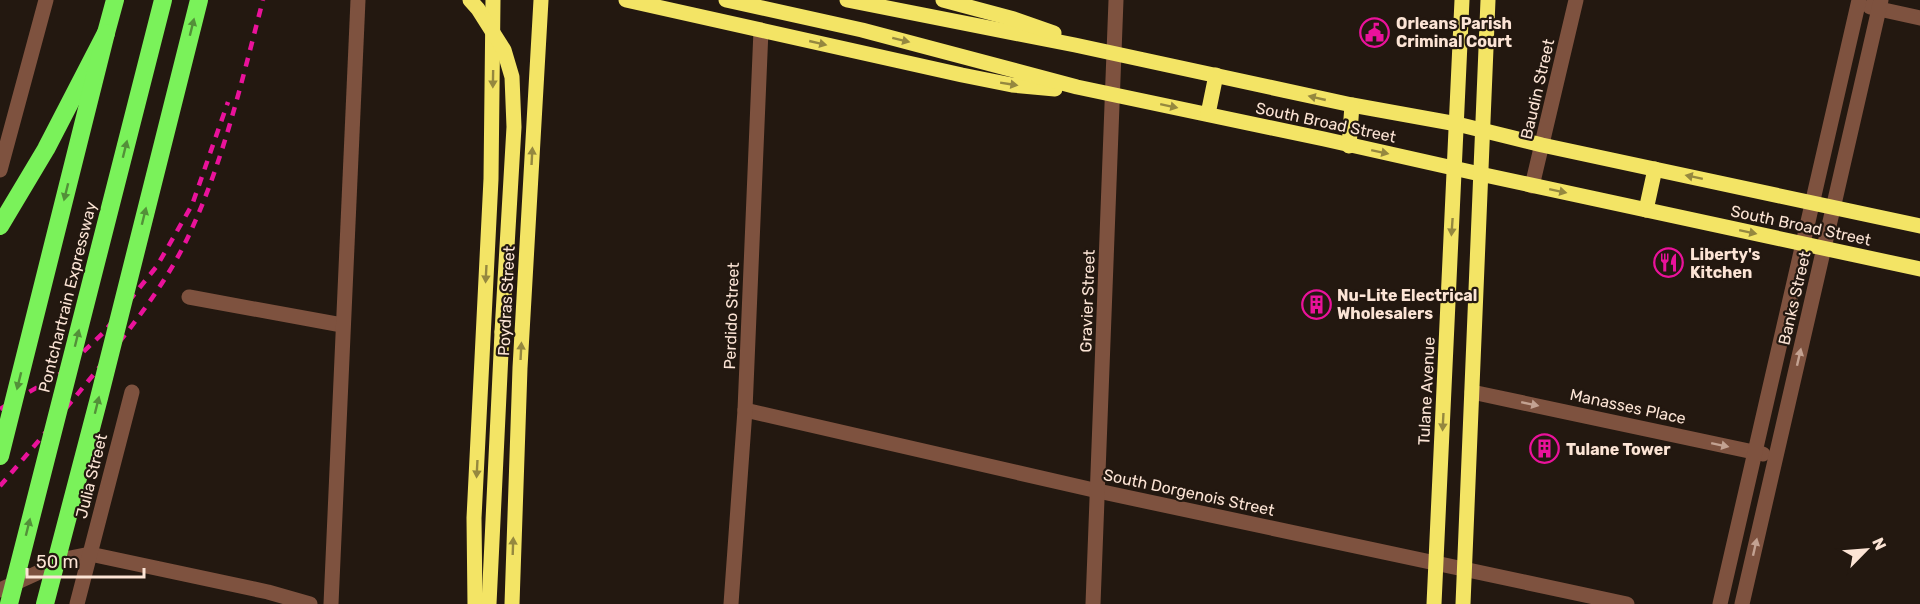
<svg xmlns="http://www.w3.org/2000/svg" width="1920" height="604" viewBox="0 0 1920 604" font-family="Rubik,sans-serif">
<style>
.lines{fill:none;stroke-linecap:round;stroke-linejoin:round}
.minor{stroke:#7e523f;stroke-width:15}
.major{stroke:#f3e465;stroke-width:15}
.highway{stroke:#7af25a;stroke-width:18}
.rail{stroke:#ea129b;stroke-width:4.5;stroke-dasharray:9 8;stroke-linecap:butt}
.major-bridge{stroke:#f3e465;stroke-width:15}
.highway-bridge{stroke:#7af25a;stroke-width:18}
.oneway{fill:#539039}
.oneway2{fill:#95883f}
.oneway3{fill:#c3a292}
.labels{text-anchor:middle;stroke-width:4.5;stroke-linejoin:round;paint-order:stroke}
.poi-label{font-size:16px;font-weight:bold;fill:#fce4d5;stroke:#231810;text-anchor:start}
.street-label{font-size:16px;fill:#fce4d5;stroke:#231810}
</style>
<rect width="100%" height="100%" fill="#231810"/>
<g class="lines">
<g class="minor">
<path d="M1870 7 1920 18"/>
<path d="M0 170 46 0"/>
<path d="M1532 186 1576 0"/>
<path d="M189 297 342 325"/>
<path d="M1472 392 1763 454"/>
<path d="M745 410 1098 491 1627 604"/>
<path d="M0 590 70 558 90 554 268 592 310 604"/>
<path d="M77 604 132 392"/>
<path d="M331 604 358 0"/>
<path d="M731 604 745 410 761 30"/>
<path d="M1093 604 1116 0"/>
<path d="M1720 604 1859 0"/>
<path d="M1742 604 1881 0"/>
</g>
<g class="major">
<path d="M626 0 962 75 1012 85 1055 89"/>
<path d="M726 0 862 30 1077 87 1324 139 1480 174 1920 269"/>
<path d="M847 0 1075 45 1352 105 1457 124 1542 145 1920 226"/>
<path d="M943 0 1014 19 1054 33"/>
<path d="M1208 114 1216 75"/>
<path d="M1349 146 1352 105"/>
<path d="M1646 210 1655 169"/>
<path d="M475 604 474 518 491 179 493 0"/>
<path d="M489 604 502 332"/>
<path d="M512 604 520 368 541 0"/>
<path d="M1434 604 1462 0"/>
<path d="M1463 604 1488 0"/>
</g>
<path class="highway" d="M0 226 46 149 106 33 115 0"/>
<g class="rail">
<path d="M0 409 60 374 104 332 157 266 192 205 228 102"/>
<path d="M0 486C32 449 63 412 94 374 129 330 165 286 189 235 224 160 242 80 263 0"/>
</g>
<path class="major-bridge" d="M470 0 478 9 504 50 512 77 514 127 502 332"/>
<g class="highway-bridge">
<path d="M0 456 106 33"/>
<path d="M9 604 163 0"/>
<path d="M45 604 99 398 199 0"/>
</g>
</g>
<defs><path id="oneway-solid" d="M-6-.8H1V-3.2L6.5 0L1 3.2V.8H-6Z" transform="scale(1.5)"/></defs>
<g class="oneway">
<use href="#oneway-solid" transform="translate(192 27) rotate(-76)"/>
<use href="#oneway-solid" transform="translate(125 149) rotate(-76)"/>
<use href="#oneway-solid" transform="translate(66 192) rotate(104)"/>
<use href="#oneway-solid" transform="translate(144 216) rotate(-76)"/>
<use href="#oneway-solid" transform="translate(77 338) rotate(-76)"/>
<use href="#oneway-solid" transform="translate(19 381) rotate(104)"/>
<use href="#oneway-solid" transform="translate(97 405) rotate(-76)"/>
<use href="#oneway-solid" transform="translate(28 527) rotate(-76)"/>
</g>
<g class="oneway2">
<use href="#oneway-solid" transform="translate(901 40) rotate(14)"/>
<use href="#oneway-solid" transform="translate(818 43) rotate(13)"/>
<use href="#oneway-solid" transform="translate(493 79) rotate(91)"/>
<use href="#oneway-solid" transform="translate(1009 84) rotate(9)"/>
<use href="#oneway-solid" transform="translate(1317 98) rotate(-167)"/>
<use href="#oneway-solid" transform="translate(1169 106) rotate(12)"/>
<use href="#oneway-solid" transform="translate(1380 152) rotate(12)"/>
<use href="#oneway-solid" transform="translate(532 156) rotate(-87)"/>
<use href="#oneway-solid" transform="translate(1694 177) rotate(-168)"/>
<use href="#oneway-solid" transform="translate(1558 191) rotate(12)"/>
<use href="#oneway-solid" transform="translate(1452 227) rotate(94)"/>
<use href="#oneway-solid" transform="translate(1748 232) rotate(12)"/>
<use href="#oneway-solid" transform="translate(486 274) rotate(93)"/>
<use href="#oneway-solid" transform="translate(521 351) rotate(-87)"/>
<use href="#oneway-solid" transform="translate(1443 422) rotate(93)"/>
<use href="#oneway-solid" transform="translate(477 469) rotate(93)"/>
<use href="#oneway-solid" transform="translate(513 546) rotate(-88)"/>
</g>
<g class="oneway3">
<use href="#oneway-solid" transform="translate(1799 357) rotate(-77)"/>
<use href="#oneway-solid" transform="translate(1530 404) rotate(12)"/>
<use href="#oneway-solid" transform="translate(1720 445) rotate(12)"/>
<use href="#oneway-solid" transform="translate(1755 547) rotate(-77)"/>
</g>
<defs>
<symbol id="civic-ring" viewBox="-11 -11 22 22"><circle r="9.5" fill="#231810" stroke="#ea129b" stroke-width="1.5"/><path d="M-.6-6.5H3V-4.5H.6V-3L4-1V1h2V6H-6V1h2V-1L-.6-3ZM-1.2 2.5V6h2.4V2.5Z" fill="#ea129b"/></symbol>
<symbol id="restaurant-ring" viewBox="-11 -11 22 22"><circle r="9.5" fill="#231810" stroke="#ea129b" stroke-width="1.5"/><path d="M-5-6h1v4h1v-4h1v4h1v-4h1v5L-1.5 .5V6h-2V.5L-5-1ZM5-6V6H3V1.5H1.5Q1.5-4 5-6Z" fill="#ea129b"/></symbol>
<symbol id="building-ring" viewBox="-11 -11 22 22"><circle r="9.5" fill="#231810" stroke="#ea129b" stroke-width="1.5"/><path d="M-4-6H4V6H1V3H-1V6H-4ZM-2.5-4.3h1.7v1.8h-1.7ZM.8-4.3h1.7v1.8H.8ZM-2.5-1h1.7V.8h-1.7ZM.8-1h1.7V.8H.8Z" fill="#ea129b"/></symbol>
</defs>
<g fill-rule="evenodd">
<use href="#civic-ring" x="1358" y="16" width="33" height="33"/>
<use href="#restaurant-ring" x="1652" y="246" width="33" height="33"/>
<use href="#building-ring" x="1300" y="288" width="33" height="33"/>
<use href="#building-ring" x="1528" y="432" width="33" height="33"/>
</g>
<g class="labels">
<g class="poi-label">
<text x="1396" y="29">Orleans Parish<tspan x="1396" dy="18">Criminal Court</tspan></text>
<text x="1690" y="260">Liberty's<tspan x="1690" dy="18">Kitchen</tspan></text>
<text x="1337" y="301">Nu-Lite Electrical<tspan x="1337" dy="18">Wholesalers</tspan></text>
<text x="1566" y="455">Tulane Tower</text>
</g>
<g class="street-label">
<text transform="translate(1537 89) rotate(-77)" y="6">Baudin Street</text>
<text transform="translate(1326 122) rotate(12)" y="6">South Broad Street</text>
<text transform="translate(1801 225) rotate(12)" y="6">South Broad Street</text>
<text transform="translate(67 297) rotate(-76)" y="6">Pontchartrain Expressway</text>
<text transform="translate(1794 298) rotate(-77)" y="6">Banks Street</text>
<text transform="translate(506 301) rotate(-87)" y="6">Poydras Street</text>
<text transform="translate(1087 301) rotate(-88)" y="6">Gravier Street</text>
<text transform="translate(731 316) rotate(-88)" y="6">Perdido Street</text>
<text transform="translate(1426 391) rotate(-87)" y="6">Tulane Avenue</text>
<text transform="translate(1628 406) rotate(12)" y="6">Manasses Place</text>
<text transform="translate(91 476) rotate(-76)" y="6">Julia Street</text>
<text transform="translate(1189 492) rotate(12)" y="6">South Dorgenois Street</text>
</g>
</g>
<g transform="translate(1866 550) rotate(65)" stroke="#231810" stroke-width="4.5" paint-order="stroke">
<path d="M0-4.5L10 22L0 15L-10 22Z" fill="#fce4d5"/>
<text y="-9" font-size="16" font-weight="bold" text-anchor="middle" fill="#fce4d5">N</text>
</g>
<path d="M27 568v9h117v-9" fill="none" stroke="#fce4d5" stroke-width="3"/>
<text x="36" y="568" font-size="18" fill="#fce4d5" stroke="#231810" stroke-width="4.5" paint-order="stroke">50 m</text>
</svg>
